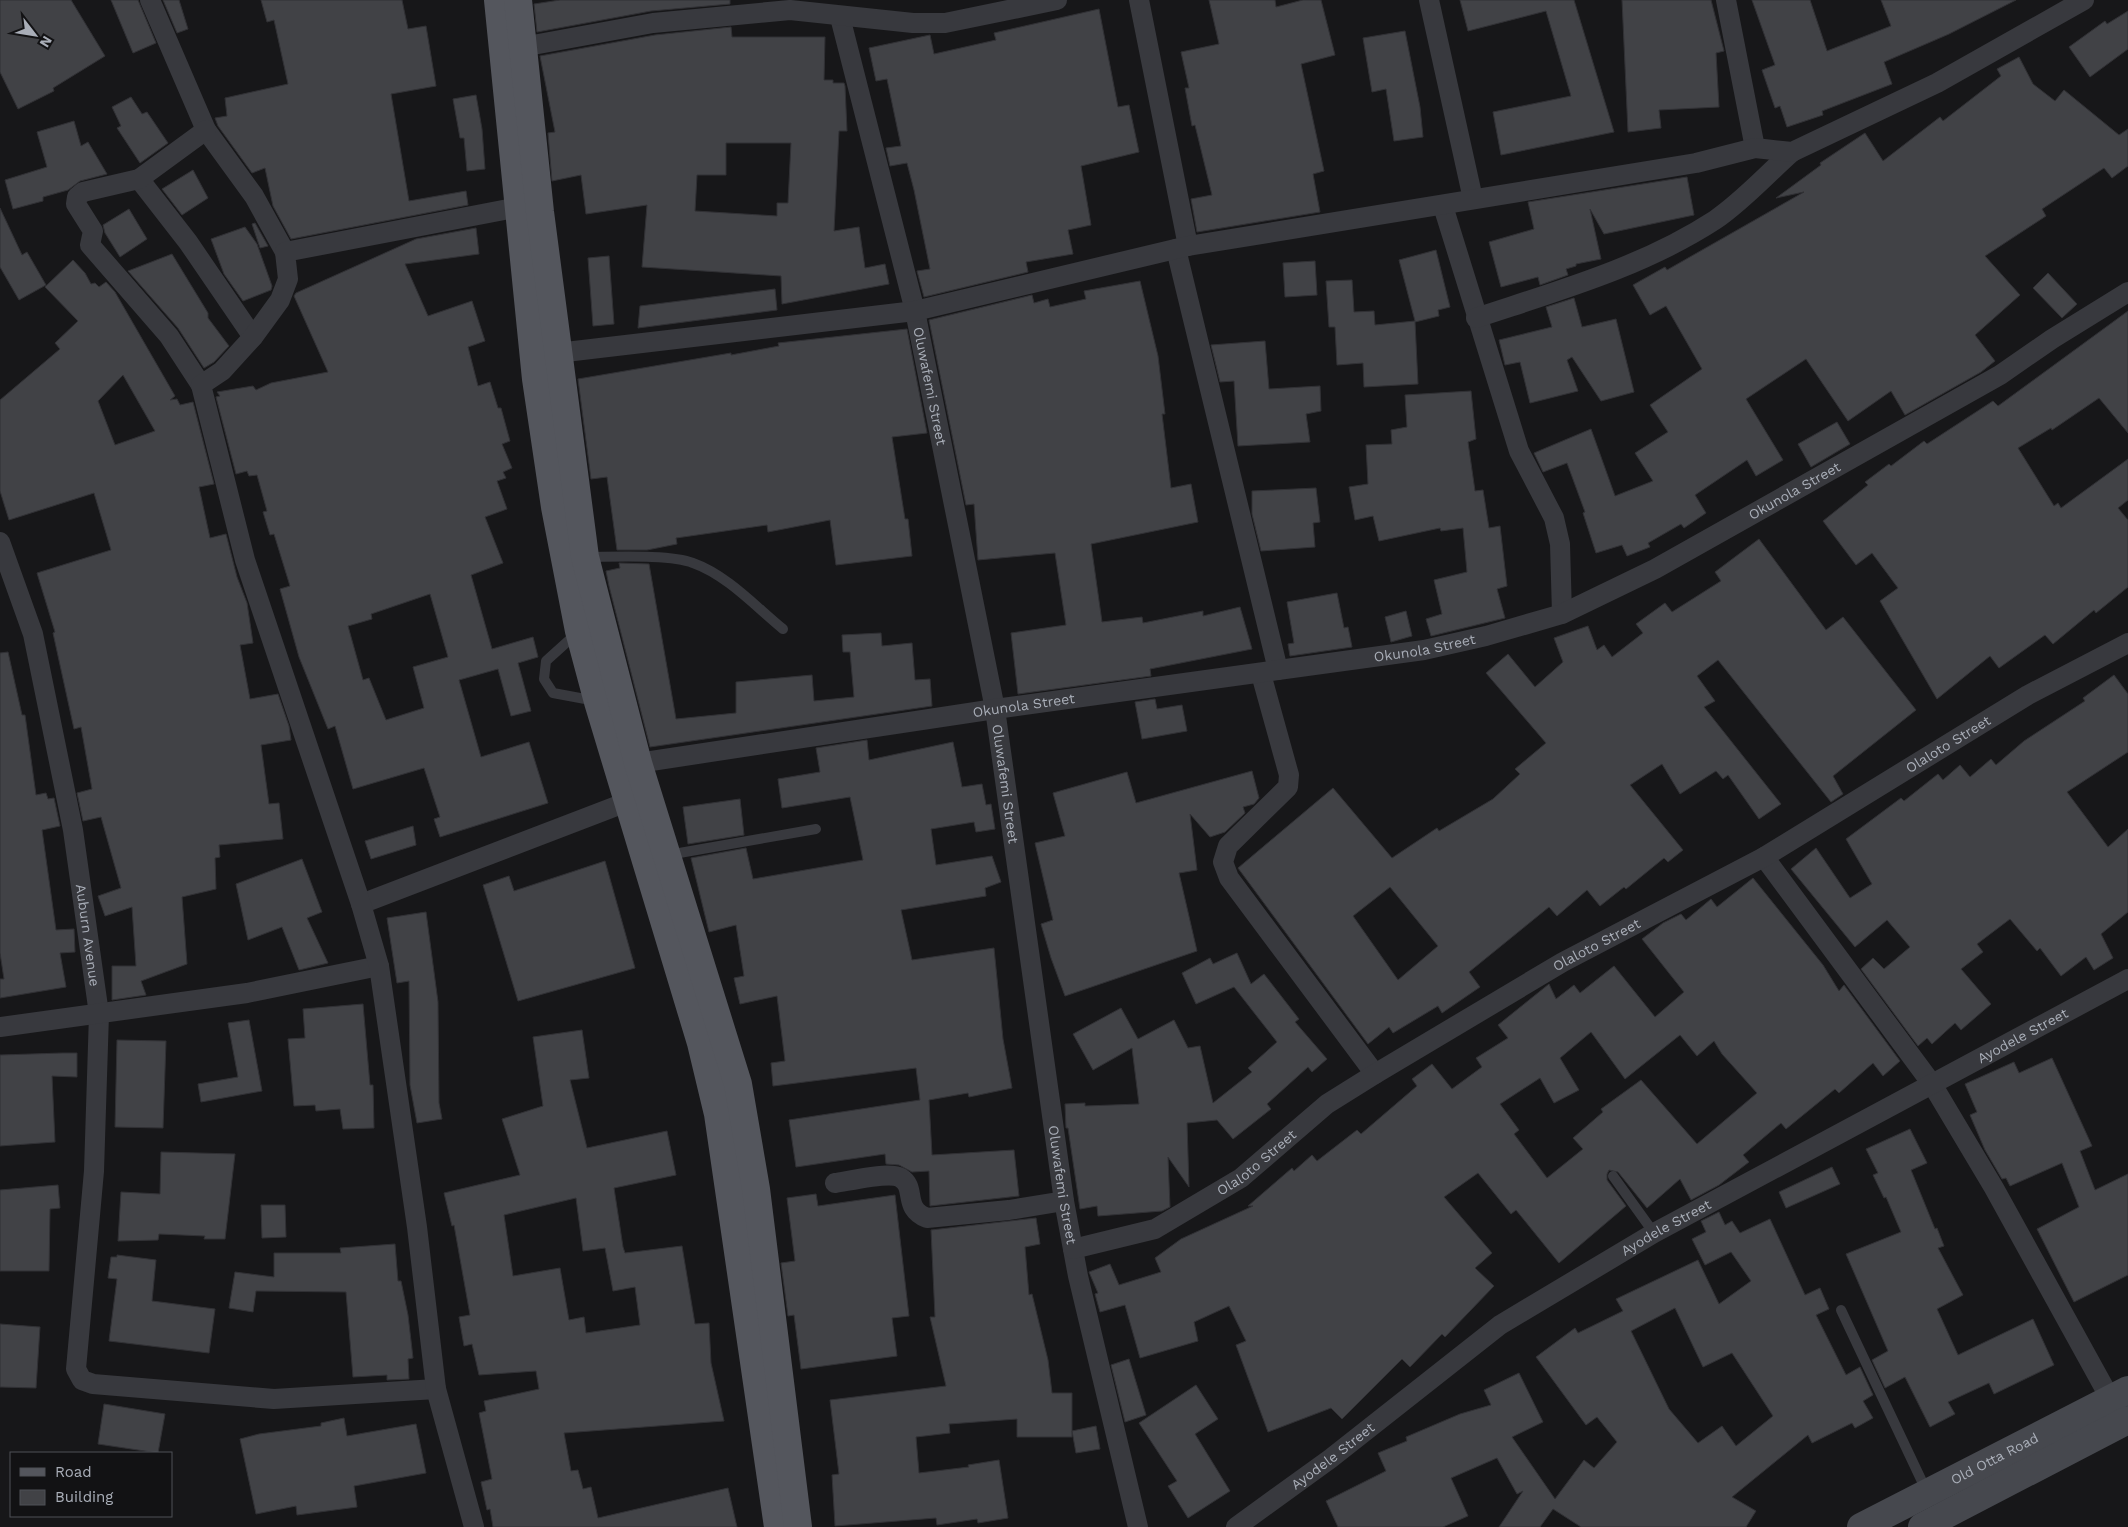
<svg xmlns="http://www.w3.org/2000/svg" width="2128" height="1527" viewBox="0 0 2128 1527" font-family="'Work Sans',sans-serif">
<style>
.building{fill:#414246;stroke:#313135;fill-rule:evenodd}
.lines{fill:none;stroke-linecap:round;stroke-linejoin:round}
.lane{stroke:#38393e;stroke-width:10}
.street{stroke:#38393e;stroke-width:20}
.secondary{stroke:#46484e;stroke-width:28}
.primary{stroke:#54565d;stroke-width:28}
.labels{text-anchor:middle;stroke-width:4;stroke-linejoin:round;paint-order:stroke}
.street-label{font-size:14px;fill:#a9aeb8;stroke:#121214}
</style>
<rect width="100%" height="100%" fill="#171719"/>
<g class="building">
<path d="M0 0H71L105 56 53 88 54 91 18 109 0 72Z"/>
<path d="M111 0H138L156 43 133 53Z"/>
<path d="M163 0H179L188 29 177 33Z"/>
<path d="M261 0H402L408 29 426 26 436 86 391 94 409 201 466 191 468 205 291 239 273 206 265 168 252 173 218 126 215 118 227 116 225 98 288 84 274 20 267 22Z"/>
<path d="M560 0H730V4L651 11 537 32 534 4Z"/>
<path d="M1209 0H1275L1276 7 1303 0H1321L1335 55 1301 64 1324 171 1313 174 1320 212 1197 232 1191 199 1212 195 1195 125 1192 126 1185 88H1189L1181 52 1219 44Z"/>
<path d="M1460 0H1574L1614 132 1501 155 1493 112 1571 96 1546 11 1468 31Z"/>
<path d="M1622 0H1711L1724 51 1716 53 1719 107 1659 110 1661 128 1628 132Z"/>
<path d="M1752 0H1810L1827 51 1891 26 1881 0H2016L1949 34 1884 62 1892 84 1822 111 1823 115 1787 127 1780 106 1775 108 1762 70 1775 65Z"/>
<path d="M1099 9 1118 107 1129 105 1139 152 1081 166 1091 225 1068 230 1073 254 1026 262 1028 272 924 297 917 271 930 269 914 190 907 163 890 166 886 148 901 146 887 79 876 81 869 48 930 35 934 54 996 40 994 33Z"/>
<path d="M2128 11V49L2090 77 2069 47 2105 21 2107 24Z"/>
<path d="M731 27 732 37H825L824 80H833V83H844L845 86 847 131H839L834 231 859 227 865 268 885 264 889 284 782 304 781 276 642 267 647 205 586 214 581 175 552 181 548 133 555 132 540 56 655 35ZM726 143H791L788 203H777V216L695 211 697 175H726Z"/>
<path d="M1405 31 1420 107 1423 137 1394 141 1386 89 1372 92 1363 38Z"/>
<path d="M2019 57 2033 84 2055 101 2064 90 2119 135 2128 129V166L2112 178 2104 168 2042 209 2046 216 1985 256 2020 295 1975 335 1995 361 1981 372 1905 415 1891 391 1848 421 1806 359 1746 399 1783 460 1756 476 1747 460 1695 495 1706 513 1684 528 1681 524 1648 543 1650 547 1627 556 1622 545 1596 553 1583 513 1585 512 1567 463 1543 472 1534 453 1591 429 1615 496 1653 481 1635 453 1668 432 1650 405 1702 369 1666 306 1650 315 1633 285 1665 267 1667 270 1804 192 1776 198 1821 165 1820 163 1865 133 1883 161 1940 117 1943 121 2001 76 1997 69Z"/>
<path d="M476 95 482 129 485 169 467 171 464 138H460L453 99Z"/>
<path d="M131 97 142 114 147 112 168 143 140 163 117 128 121 126 112 107Z"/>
<path d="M74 121 81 146 88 142 107 174 80 181 68 190 43 197V201L13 209 5 180 47 167 37 132Z"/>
<path d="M193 170 208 198 182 215 162 189Z"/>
<path d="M1687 177 1694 215 1604 234 1590 209 1601 259 1576 264V266L1566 269 1568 275 1540 285 1538 277 1501 287 1489 242 1534 229 1528 202Z"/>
<path d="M0 208 22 255 27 252 46 285 19 300 0 267Z"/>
<path d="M129 209 147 239 120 257 105 233 103 225Z"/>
<path d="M255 223 268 246 260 248 252 224Z"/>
<path d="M245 227 257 244 272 286 271 290 243 301 224 274 211 239Z"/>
<path d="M476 228 479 254 405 264 428 316 472 301 485 341 468 347 478 386 490 382 498 408H501L510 441 502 444 512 468 503 472 506 478 497 481 507 509 485 517 503 563 471 575 492 649 533 637 538 657 518 663 531 711 511 716 498 669 459 680 481 757 529 742 548 803 440 837 434 819 440 817 424 768 353 789 335 726 328 729 299 657 280 589 290 586 274 534 270 535 263 512 267 511 257 475 249 476 247 471 236 474 216 397 220 396 217 392 253 386 256 390 271 383 328 372 294 296 296 293 416 239ZM430 594 448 657 413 667 424 708 386 720 369 678 363 680 348 626 372 619 371 614Z"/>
<path d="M1436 250 1450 307 1438 310 1439 316 1415 322 1418 384 1364 387 1363 363 1337 365 1335 327H1329L1326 281 1352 280 1354 312 1374 311 1375 325 1415 321 1399 260Z"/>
<path d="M172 254 208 313V318L229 346 214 362 204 368 178 328 128 271Z"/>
<path d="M609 256 614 324 593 326 588 258Z"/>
<path d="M73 260 85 273 91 284 95 283 99 287 106 282 115 292 175 396 170 400 177 399 180 405 193 402 214 484 199 487 210 538 226 534 237 577 247 603 253 643 240 645 250 699 278 694 289 726 291 740 261 745 269 804 279 803 283 839 219 845 220 857 215 858 216 889 182 897 187 964 141 981 146 995 112 1000V966H136L132 907 105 916 98 896 121 888 101 817 83 821 77 793 92 789 81 727 74 729 53 633 55 632 37 573 111 550 94 493 9 520 0 491V400L60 349 55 343 78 321 45 287ZM123 375 155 431 115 445 98 401Z"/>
<path d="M1315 261 1317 295 1285 297 1283 263Z"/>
<path d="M2048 273 2077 304 2062 318 2033 288Z"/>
<path d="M1140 281 1158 356 1165 414H1162L1171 488 1191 484 1198 522 1091 544 1102 622 1142 617 1143 623 1203 611V616L1240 607 1252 649 1150 669 1151 676 1018 694 1011 633 1066 625 1055 553 978 560 974 504 966 505 929 320 1032 295 1034 303 1048 299 1050 307 1086 299 1084 291Z"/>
<path d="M775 289 777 310 638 328 640 306Z"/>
<path d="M1574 298 1582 327 1616 319 1634 392 1601 401 1572 357 1567 360 1578 391 1530 403 1520 362 1505 365 1499 340 1552 327 1546 307Z"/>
<path d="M2128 311V433L2099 398 2052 430 2051 428 2018 448 2054 506 2058 503 2061 508 2128 459V500L2118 508 2128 520V587L2096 613 2094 610 2053 644 2045 635 1999 668 1990 656 1937 699 1880 601 1898 588 1872 553 1856 565 1823 521 1868 485 1865 482 1889 464 1891 466 1924 441 1927 444 1993 401 1998 406Z"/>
<path d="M907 329 927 433 892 437 905 519H908L912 556 836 565 830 520 768 532 767 525 676 538 677 544 647 550H617L607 477 591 479 578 379 731 353V355L779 346 778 343Z"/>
<path d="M1265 341 1269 389 1320 386 1321 411 1306 414 1310 442 1238 446 1234 381 1220 382 1211 345Z"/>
<path d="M1471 391 1476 439 1468 442 1475 491 1483 490 1489 528 1500 526 1507 586 1497 589 1505 618 1431 636 1426 619 1442 614 1434 580 1467 572 1463 528 1441 531 1440 528 1379 541 1373 516 1355 520 1349 487 1368 484 1366 445 1392 444 1391 430 1407 427 1405 395Z"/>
<path d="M1837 422 1850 444 1811 467 1798 444Z"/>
<path d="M1316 488 1320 522 1313 523 1315 547 1261 551 1252 514V491Z"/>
<path d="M1759 539 1826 630 1843 617 1916 710 1833 776 1843 794 1831 802 1718 660 1697 676 1715 701 1704 707 1781 804 1759 819 1728 775 1723 779 1716 771 1680 794 1662 764 1630 785 1683 850 1668 862 1664 858 1626 889 1624 887 1600 906 1587 890 1557 916 1549 907 1469 972 1480 987 1442 1013 1438 1006 1393 1033 1389 1027 1368 1044 1238 868 1333 788 1392 858 1437 828 1439 831 1493 799 1520 774 1515 769 1546 743 1486 673 1508 654 1535 687 1563 662 1554 638 1588 626 1597 650 1604 645 1612 657 1643 633 1636 624 1665 603 1672 612 1721 581 1715 572ZM1390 887 1438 946 1398 980 1353 916Z"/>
<path d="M619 563 649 564 676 719 736 713V682L812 675 814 701 854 697 850 652H843L842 635 881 633 882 646 912 643 915 680 930 679 932 706 650 747 609 586 606 571 620 568Z"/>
<path d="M1337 593 1344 628 1348 627 1352 647 1290 656 1288 644 1294 643 1287 602Z"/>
<path d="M1406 611 1412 636 1391 642 1385 617Z"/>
<path d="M8 652 22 715H25L36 795 46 793 48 799 54 798 60 826 42 830 56 930 74 929 75 952 60 953 66 987 0 998V979H4L0 953V653Z"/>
<path d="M2114 675 2128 694V752L2067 792 2108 847 2128 829V912L2101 934 2113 958 2094 970 2086 957 2061 976 2040 948 2037 951 2010 919 1977 944 1983 952 1961 969 1991 1004 1961 1030 1955 1023 1932 1044 1927 1038 1918 1046 1861 969 1873 958 1884 969 1910 947 1887 920 1855 947 1791 869 1816 848 1850 898 1872 884 1846 839 1901 798 1904 801 1938 774 1943 780 1960 765 1970 777 1991 759 1996 765 2024 741 2085 701 2083 698Z"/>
<path d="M1155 699 1157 709 1182 705 1187 731 1142 739 1135 702Z"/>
<path d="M867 740 869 760 953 742 962 787 982 784 986 805 991 804 995 829 976 832 974 822 931 829 936 865 992 856 1001 882 985 888 986 896 901 910 912 960 994 948 1003 1039 1012 1088 969 1097 968 1093 929 1100 932 1155 1014 1150 1019 1196 930 1206 929 1171 912 1172 899 1165 886 1164 885 1154 796 1167 789 1120 920 1100 916 1068 773 1086 771 1063 785 1061 777 996 740 1004 734 978 744 976 736 925 709 932 691 858 746 848 753 879 863 860 850 797 782 808 778 779 820 772 816 748Z"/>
<path d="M1252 771 1259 798 1254 804 1243 807 1245 813 1225 832 1210 837 1190 814 1197 870 1179 873 1197 951 1065 996 1051 958 1041 924 1053 920 1035 843 1065 836 1053 793 1127 772 1136 803Z"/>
<path d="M740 799 744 835 688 844 683 807Z"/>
<path d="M413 826 416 845 371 859 365 841Z"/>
<path d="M302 859 322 912 307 918 328 963 299 970 282 927 248 940 236 884Z"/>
<path d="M605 861 635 968 518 1001 483 885 509 876 514 891Z"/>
<path d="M1753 878 1823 965 1839 991 1844 985 1900 1061 1883 1076 1873 1063 1839 1093 1835 1089 1786 1129 1781 1123 1743 1155 1749 1162 1719 1185 1691 1200 1680 1179 1647 1208 1618 1172 1609 1170 1607 1174V1180L1626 1206 1559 1263 1516 1210 1511 1214 1478 1173 1444 1197 1492 1253 1475 1268 1494 1286 1445 1337 1442 1334 1410 1367 1402 1359 1342 1419 1331 1408 1268 1432 1236 1345 1246 1341 1229 1306 1194 1322 1198 1341 1140 1358 1125 1305 1100 1312 1095 1294 1098 1293 1089 1272 1110 1264 1119 1285 1161 1272 1155 1258 1181 1239 1253 1206H1248L1292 1168 1294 1171 1312 1155 1317 1161 1357 1130 1361 1134 1417 1086 1412 1079 1432 1064 1452 1089 1482 1067 1476 1058 1508 1038 1498 1025 1549 984 1556 999 1574 985 1580 993 1614 966 1655 1017 1684 992 1642 939 1663 923 1681 914 1686 920 1711 899 1717 907ZM1591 1032 1625 1079 1680 1035 1697 1056 1714 1041 1722 1054 1757 1093 1697 1144 1641 1080 1601 1109 1603 1112 1573 1138 1583 1149 1547 1178 1514 1134 1519 1130 1500 1104 1540 1078 1554 1103 1579 1090 1560 1058Z"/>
<path d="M426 912 438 1002 439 1103 442 1119 417 1123 410 1085 409 981 397 983 387 918Z"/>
<path d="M1237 953 1251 984 1264 974 1299 1019 1295 1022 1327 1059 1312 1072 1308 1067 1267 1104 1271 1109 1233 1139 1217 1120 1187 1123 1189 1187 1168 1157 1170 1207 1162 1211 1098 1216 1097 1206 1080 1209 1068 1128H1066L1065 1104 1085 1103V1106L1139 1104 1132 1048 1093 1070 1073 1034 1121 1008 1138 1039 1174 1020 1188 1048 1200 1046 1213 1103 1252 1072 1248 1068 1277 1042 1234 987 1196 1004 1182 973 1210 958 1213 964Z"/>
<path d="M363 1004 370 1085H373L374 1128 343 1129 340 1109 316 1111 315 1105 294 1106 288 1039 305 1038 303 1009Z"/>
<path d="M249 1020 262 1091 201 1102 198 1084 238 1077 228 1023Z"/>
<path d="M582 1030 589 1078 570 1080 587 1148 667 1131 676 1175 614 1188 623 1247 625 1253 682 1246 695 1324 709 1323 711 1363 724 1421 564 1433 571 1471 578 1470 583 1489 591 1487 598 1518 728 1488 737 1527H493L490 1509 487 1510 481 1482 492 1479 479 1413 486 1411 484 1401 539 1389 536 1371 479 1375 472 1344 464 1346 459 1317 470 1315 454 1225 452 1226 444 1193 520 1175 502 1119 543 1106 533 1037ZM576 1198 583 1251 605 1248 613 1291 635 1287 640 1325 586 1333 584 1317 569 1320 560 1268 513 1276 504 1215Z"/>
<path d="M117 1040 166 1041 163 1128 115 1127Z"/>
<path d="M62 1053H77V1077L52 1076 55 1142 0 1146V1055Z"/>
<path d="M2052 1058 2092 1146 2080 1151 2095 1190 2128 1174V1275L2074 1302 2037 1229 2079 1207 2062 1163 2010 1186 2006 1178 2002 1179 1985 1150 1970 1115 1977 1112 1965 1084 2014 1062 2019 1073Z"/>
<path d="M1910 1129 1927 1163 1911 1170 1935 1229 1937 1228 1944 1246 1938 1248 1963 1295 1937 1309 1958 1355 2033 1319 2054 1365 1994 1394 1989 1383 1948 1402 1955 1414 1930 1427 1905 1377 1885 1388 1872 1360 1888 1351 1846 1254 1901 1232 1886 1197 1884 1198 1873 1175 1878 1173 1866 1149Z"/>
<path d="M161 1152 235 1154 225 1239H204L205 1236 159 1234 158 1240 118 1241 121 1192 160 1194Z"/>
<path d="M1832 1167 1840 1184 1786 1208 1779 1192Z"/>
<path d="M58 1185 60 1208 50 1209 49 1271H0V1190Z"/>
<path d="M816 1194 818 1206 895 1195 909 1316 892 1318 897 1356 801 1369 794 1315 788 1316 781 1263 795 1261 787 1198Z"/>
<path d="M261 1205H285L286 1237 262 1238Z"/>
<path d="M1719 1212 1725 1225 1732 1221 1740 1233 1770 1219 1805 1295 1820 1288 1829 1309 1816 1315 1846 1375 1860 1367 1873 1395 1863 1401 1873 1418 1855 1428 1852 1423 1812 1443 1808 1435 1732 1497 1756 1511 1746 1527H1581L1553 1509 1540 1527H1499L1523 1491 1517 1494 1497 1458 1451 1478 1468 1516 1443 1527H1338L1326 1501 1386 1471 1378 1453 1407 1441 1406 1437 1460 1414 1491 1405 1484 1390 1519 1373 1543 1422 1512 1437 1555 1499 1584 1460 1594 1468 1617 1442 1597 1417 1586 1425 1536 1357 1575 1328 1578 1333 1623 1311 1616 1299 1698 1260 1719 1304 1751 1281 1731 1252 1705 1265 1692 1239 1706 1232 1701 1221ZM1675 1308 1703 1367 1732 1353 1773 1416 1736 1446 1722 1426 1698 1443 1669 1409 1631 1331Z"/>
<path d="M1036 1218 1040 1244 1025 1247 1029 1295 1032 1294 1048 1360 1052 1393H1072V1437H1017V1419L949 1424 950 1433 916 1437 919 1473 969 1467 968 1465 999 1460 1008 1518 978 1523 977 1519 937 1525 936 1518 835 1526 832 1475 839 1474 830 1400 946 1386 930 1317H935L931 1230Z"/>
<path d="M395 1244 398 1281H401L408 1315 413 1358 408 1359 409 1379 387 1380V1375L353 1377 346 1292 256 1291 253 1312 229 1308 235 1272 274 1277V1253H341L340 1248Z"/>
<path d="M117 1255 156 1260 152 1301 215 1309 209 1353 109 1341 117 1279 108 1278 111 1257H117Z"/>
<path d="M0 1324 40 1327 36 1388 0 1387Z"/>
<path d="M1129 1359 1146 1415 1125 1422 1111 1365Z"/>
<path d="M1196 1385 1218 1419 1195 1434 1230 1491 1188 1518 1168 1486 1177 1481 1139 1423Z"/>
<path d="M104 1404 165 1414 158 1453 98 1444Z"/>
<path d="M344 1418 347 1436 416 1424 426 1473 354 1486 357 1507 297 1515 296 1506 256 1514 240 1439 259 1434 321 1426V1423Z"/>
<path d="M1096 1426 1100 1449 1076 1453 1072 1431Z"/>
</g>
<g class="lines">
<g class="lane">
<path d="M586 557C612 557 671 554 693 563 727 575 756 607 783 629"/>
<path d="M577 633 546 661 544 679 553 693 596 701"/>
<path d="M668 855 816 829"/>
<path d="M1613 1176 1654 1233"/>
<path d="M1841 1310 1927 1492"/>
</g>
<g class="street">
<path d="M150 0 206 130 254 196 285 252"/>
<path d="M1139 0 1188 246"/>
<path d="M1429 0 1473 199"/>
<path d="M1726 0 1755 148"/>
<path id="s1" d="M840 17 915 311 995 709 1064 1201 1078 1276 1138 1527"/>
<path d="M522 47 653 23 790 10 913 23H945L1057 0"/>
<path d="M139 179 188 242 253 337"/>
<path d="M1443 206 1519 451 1554 518 1560 544 1562 614"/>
<path d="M1176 249 1278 670"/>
<path d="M1476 318C1557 291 1643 267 1715 220 1743 201 1767 174 1792 152"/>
<path d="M557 353 915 311 1188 246 1696 163 1755 148 1792 152 1937 83 2084 0"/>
<path d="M201 385 169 336 90 245 93 231 76 204 77 197 83 192 139 179 206 130"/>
<path id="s2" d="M0 542 33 634 73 830 99 1014 94 1171 76 1369 82 1380 93 1384 274 1399 436 1389"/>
<path d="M1261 674 1289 775 1288 787 1228 846 1223 862 1229 878 1375 1074"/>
<path id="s3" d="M638 763 995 709 1424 650 1486 636 1562 614 1655 569 2000 375 2052 339 2128 292"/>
<path d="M1764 857 1932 1084 1994 1188 2111 1400"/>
<path d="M361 904 627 802"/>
<path d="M0 1027 247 993 379 966"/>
<path d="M835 1183C849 1181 890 1171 901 1178 917 1188 902 1208 927 1218L1009 1210 1064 1201"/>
<path id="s4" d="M1073 1249 1155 1229 1241 1178 1327 1104 1375 1074 1563 962 1764 857 2028 695 2128 643"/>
<path d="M474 1527 436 1389 417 1227 379 966 361 904 245 560 201 385 222 371 253 337 280 300 288 279 285 252 519 207"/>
<path id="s5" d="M1236 1527 1330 1459 1500 1325 1654 1233 2128 979"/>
</g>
<g class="secondary">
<path id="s6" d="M1861 1527 2128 1390"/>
<path d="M1922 1527 2128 1420"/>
</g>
<g class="primary">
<path d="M498 0 536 379 555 507 579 631 598 702 701 1043 718 1114 778 1527"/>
<path d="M518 0 540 212 585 557 638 763 738 1084 756 1189 798 1527"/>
</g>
</g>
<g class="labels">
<g class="street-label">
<text dy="5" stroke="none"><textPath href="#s1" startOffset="380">Oluwafemi Street</textPath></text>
<text dy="5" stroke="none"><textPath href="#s3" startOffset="1200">Okunola Street</textPath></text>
<text dy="5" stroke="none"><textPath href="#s3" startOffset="795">Okunola Street</textPath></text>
<text dy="5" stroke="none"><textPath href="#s3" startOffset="390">Okunola Street</textPath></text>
<text dy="5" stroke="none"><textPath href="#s4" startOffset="1016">Olaloto Street</textPath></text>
<text dy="5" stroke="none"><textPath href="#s1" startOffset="785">Oluwafemi Street</textPath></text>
<text dy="5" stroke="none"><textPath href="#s2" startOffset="404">Auburn Avenue</textPath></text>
<text dy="5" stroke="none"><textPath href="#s4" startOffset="611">Olaloto Street</textPath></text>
<text dy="5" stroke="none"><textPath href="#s5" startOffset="930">Ayodele Street</textPath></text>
<text dy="5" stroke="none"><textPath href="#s4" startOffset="206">Olaloto Street</textPath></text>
<text dy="5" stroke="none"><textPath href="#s1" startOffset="1190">Oluwafemi Street</textPath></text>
<text dy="5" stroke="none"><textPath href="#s5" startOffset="525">Ayodele Street</textPath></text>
<text dy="5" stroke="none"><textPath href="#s5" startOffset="120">Ayodele Street</textPath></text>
<text dy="5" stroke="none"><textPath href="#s6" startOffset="150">Old Otta Road</textPath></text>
</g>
</g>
<rect x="10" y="1452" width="162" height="65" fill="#121214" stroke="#4e5056"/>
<rect x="20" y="1468" width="25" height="8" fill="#54565d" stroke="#4e5056"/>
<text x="55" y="1477" font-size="15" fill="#a9aeb8">Road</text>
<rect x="20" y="1490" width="25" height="15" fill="#414246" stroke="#4e5056"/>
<text x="55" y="1502" font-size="15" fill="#a9aeb8">Building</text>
<g transform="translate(35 35) rotate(121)" stroke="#121214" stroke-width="4" paint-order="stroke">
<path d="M0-4L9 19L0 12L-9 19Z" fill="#a9aeb8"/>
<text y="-8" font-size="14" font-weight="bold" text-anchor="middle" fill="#a9aeb8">N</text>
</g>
</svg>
